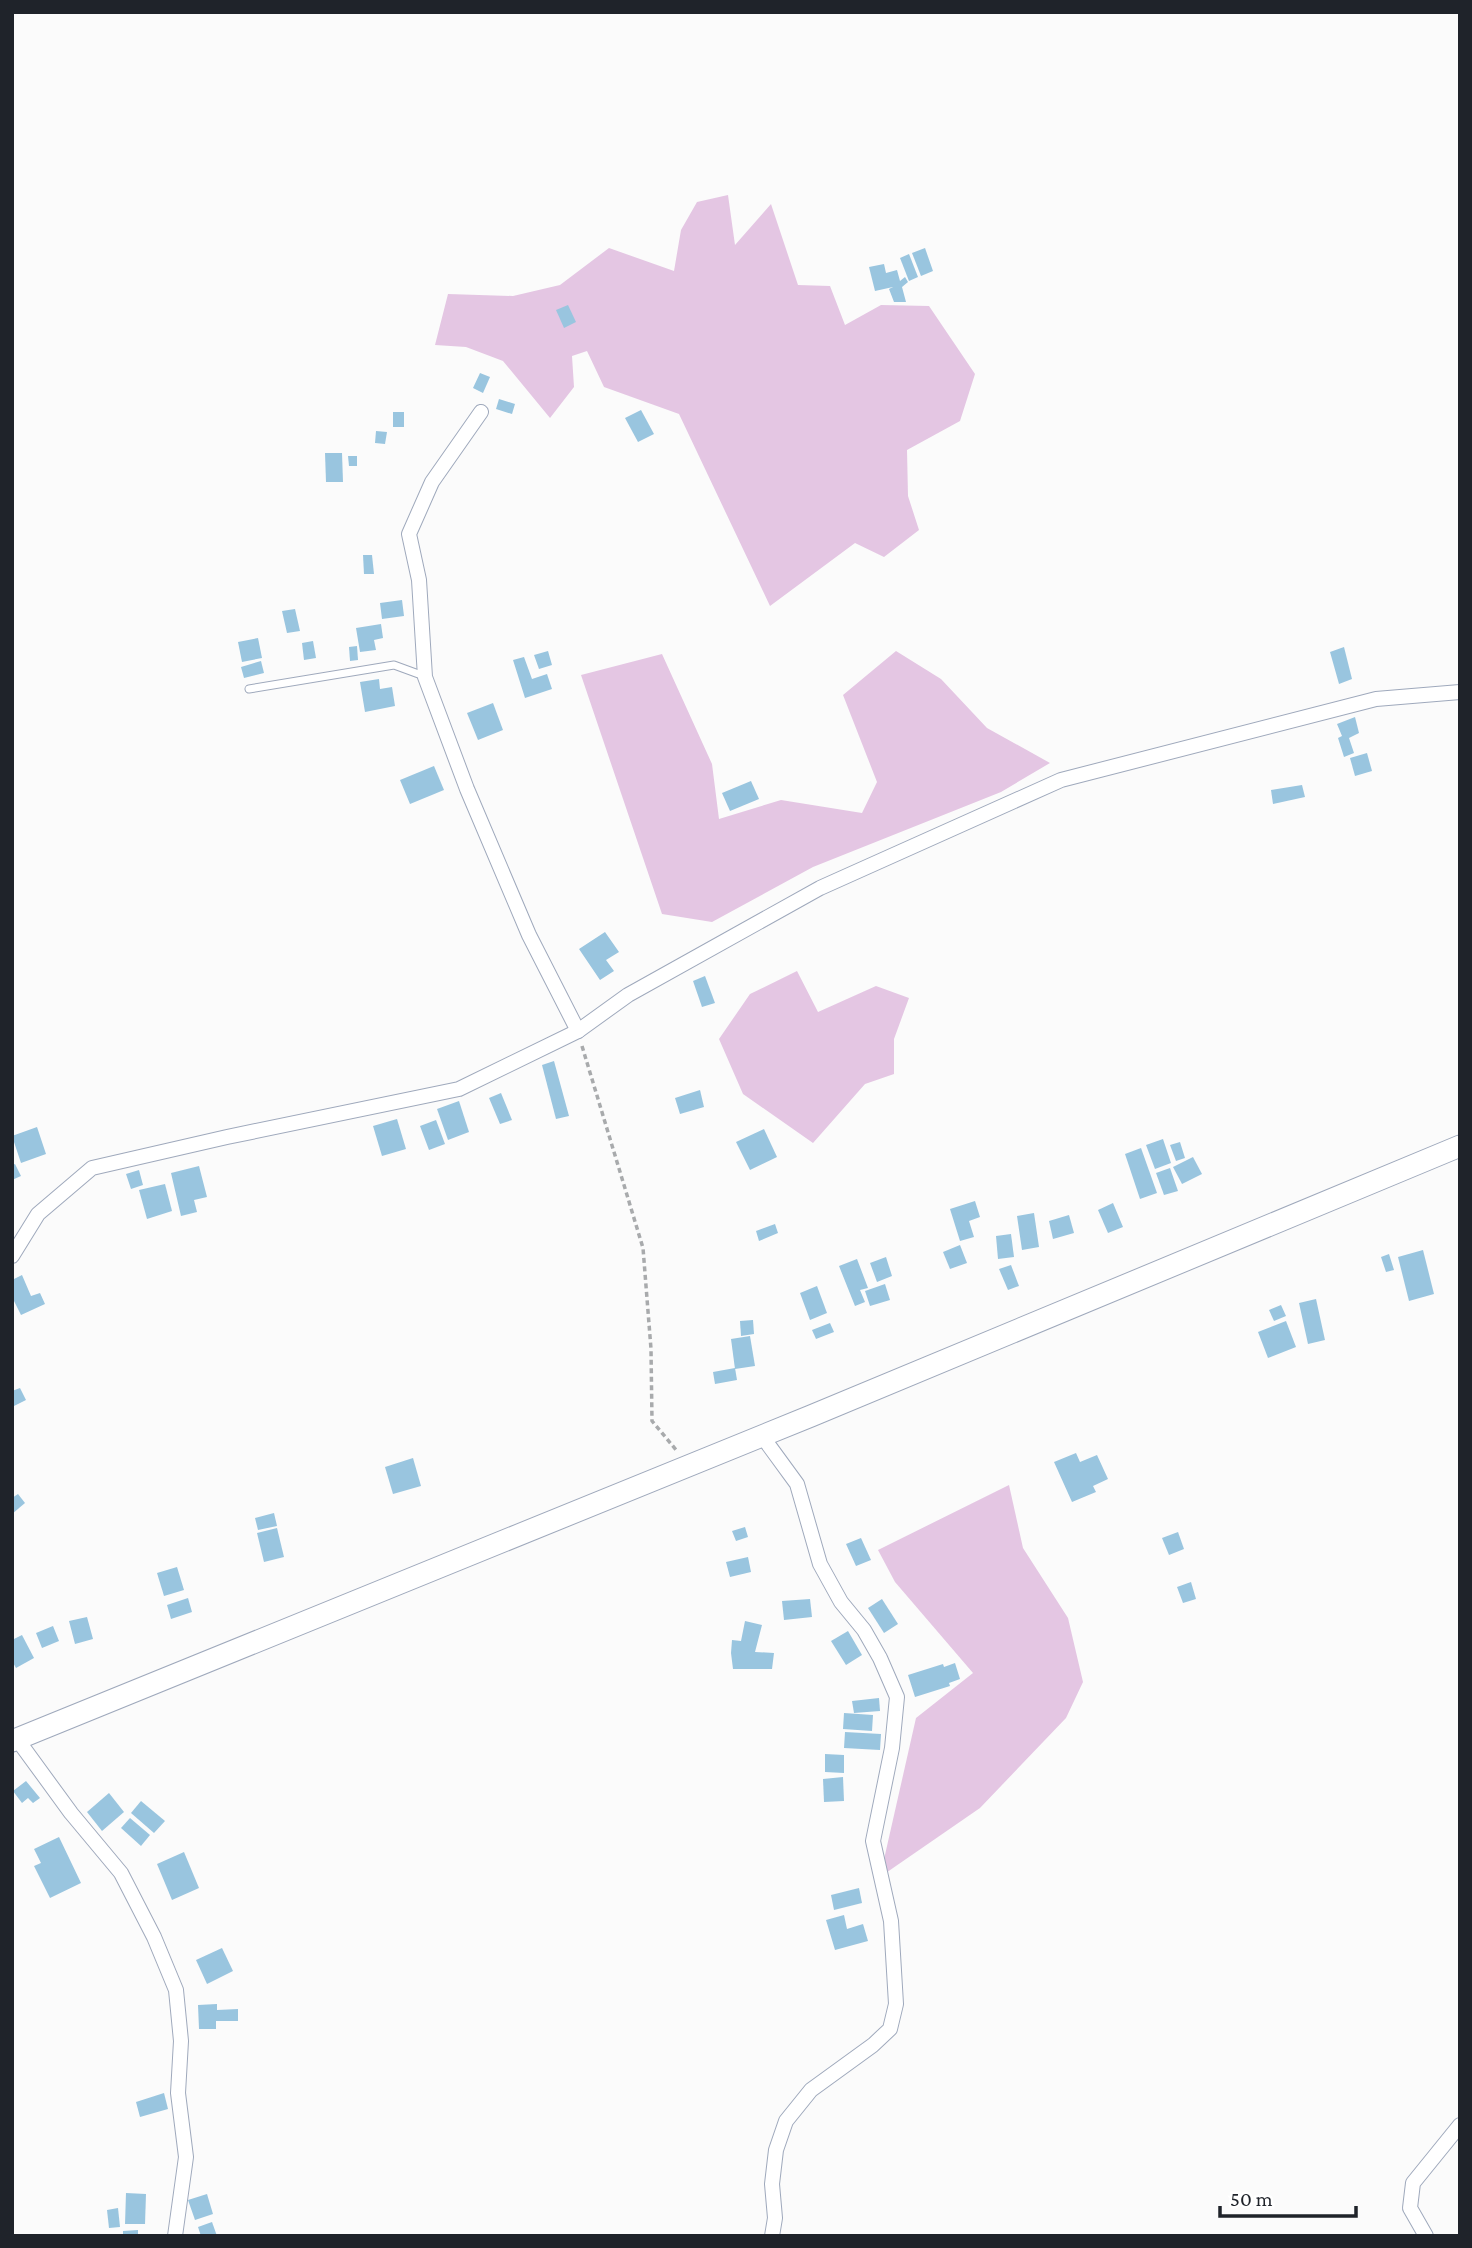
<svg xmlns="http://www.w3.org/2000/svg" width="1472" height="2248" viewBox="0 0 1472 2248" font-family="'Crimson Pro',serif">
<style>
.green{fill:#e4c6e3}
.building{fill:#99c5df}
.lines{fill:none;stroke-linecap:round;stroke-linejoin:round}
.service-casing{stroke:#9fa9bc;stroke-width:9}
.minor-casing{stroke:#9fa9bc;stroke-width:16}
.secondary-casing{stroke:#9fa9bc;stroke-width:23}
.path{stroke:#a8aaac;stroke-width:3.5;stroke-dasharray:5 3.5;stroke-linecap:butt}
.service{stroke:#fff;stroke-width:7}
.minor{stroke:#fff;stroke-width:14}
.secondary{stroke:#fff;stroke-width:21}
</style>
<rect width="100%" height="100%" fill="#fbfbfb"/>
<g class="green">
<path d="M728 195 735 245 771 204 798 285 830 286 845 325 881 305 929 306 975 374 960 421 907 450 908 496 919 530 884 557 855 543 770 606 679 414 604 387 587 351 572 356 574 387 550 418 503 361 466 347 435 345 448 294 513 296 560 285 609 248 674 271 681 230 697 202Z"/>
<path d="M896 651 941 679 987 728 1050 763 1001 792 813 867 712 922 662 914 581 675 662 654 712 764 719 819 781 800 862 813 877 782 843 695Z"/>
<path d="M797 971 818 1012 876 986 909 998 894 1039V1074L865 1084 813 1143 743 1094 719 1039 750 994Z"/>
<path d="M1009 1485 1023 1548 1068 1618 1083 1682 1066 1718 980 1808 880 1877 916 1718 973 1673 895 1582 878 1550Z"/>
</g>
<g class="building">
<path d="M925 248 933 271 921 276 912 253Z"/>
<path d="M909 254 918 277 909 281 900 258Z"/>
<path d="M884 264 886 273 897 270 900 281 905 277 908 282 902 287 906 302H894L889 289 893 287 875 291 869 267Z"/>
<path d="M568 305 576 322 564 328 556 310Z"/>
<path d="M480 373 490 377 483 393 473 388Z"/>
<path d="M499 399 515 404 512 414 496 409Z"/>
<path d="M641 410 654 434 638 442 625 418Z"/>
<rect x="393" y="412" width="11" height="15"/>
<path d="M376 431 387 432 385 444 375 443Z"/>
<path d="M325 453H342L343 482H326Z"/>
<path d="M348 456H357V466H349Z"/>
<path d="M363 555H372L374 574H364Z"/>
<path d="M402 600 404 616 382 619 380 603Z"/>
<path d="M295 609 300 631 287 633 282 611Z"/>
<path d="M381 624 383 638 374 640 376 650 360 652 356 628Z"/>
<path d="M258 638 262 658 242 662 238 642Z"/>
<path d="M313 641 316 658 304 660 302 643Z"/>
<path d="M357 646 358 660 350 661 349 647Z"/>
<path d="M1344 647 1352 679 1339 684 1330 652Z"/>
<path d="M548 651 552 665 539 669 534 655Z"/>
<path d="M524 657 532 679 547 674 552 689 525 698 513 660Z"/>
<path d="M261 661 264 673 244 678 241 667Z"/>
<path d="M379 679 380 689 392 687 395 706 365 712 360 682Z"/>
<path d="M493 703 503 730 478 740 467 713Z"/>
<path d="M1355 717 1359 733 1349 738 1354 753 1344 757 1338 738 1342 736 1337 724Z"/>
<path d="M1367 753 1372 771 1355 776 1350 758Z"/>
<path d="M434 766 444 790 410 804 400 780Z"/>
<path d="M751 781 759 799 730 811 722 793Z"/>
<path d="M1302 785 1305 797 1273 804 1271 790Z"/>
<path d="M605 932 619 952 606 960 614 971 600 980 579 949Z"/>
<path d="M705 976 715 1003 702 1007 693 981Z"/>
<path d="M554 1061 569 1116 556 1119 542 1065Z"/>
<path d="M700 1090 704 1107 680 1114 675 1098Z"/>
<path d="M501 1093 512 1120 500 1124 489 1098Z"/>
<path d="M459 1101 469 1132 448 1140 437 1109Z"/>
<path d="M397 1119 406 1149 382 1156 373 1126Z"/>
<path d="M436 1120 445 1144 429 1150 420 1126Z"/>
<path d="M37 1127 46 1154 21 1163 12 1136Z"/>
<path d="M764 1129 777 1157 750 1170 736 1142Z"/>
<path d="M1163 1139 1171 1163 1155 1169 1146 1145Z"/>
<path d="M1180 1142 1185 1158 1176 1161 1170 1145Z"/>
<path d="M1141 1148 1157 1193 1140 1199 1125 1154Z"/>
<path d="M1193 1157 1202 1174 1182 1184 1173 1167Z"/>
<path d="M15 1164 21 1176 12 1180V1165Z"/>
<path d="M199 1166 207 1197 194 1200 197 1212 181 1216 171 1173Z"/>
<path d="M1170 1168 1178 1191 1164 1195 1156 1173Z"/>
<path d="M139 1170 143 1185 131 1189 126 1174Z"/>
<path d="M165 1184 172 1211 147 1219 139 1190Z"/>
<path d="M975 1201 980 1217 969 1221 974 1237 960 1241 950 1209Z"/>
<path d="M1113 1203 1123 1227 1108 1233 1098 1210Z"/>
<path d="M1034 1213 1039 1247 1022 1250 1017 1216Z"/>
<path d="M1069 1215 1074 1233 1053 1239 1049 1221Z"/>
<path d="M775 1224 778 1233 759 1241 756 1231Z"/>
<path d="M1011 1234 1014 1257 998 1259 996 1236Z"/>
<path d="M960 1245 967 1263 950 1269 943 1252Z"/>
<path d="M1423 1250 1434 1294 1409 1301 1398 1257Z"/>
<path d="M1389 1254 1394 1270 1386 1272 1381 1257Z"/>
<path d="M886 1257 892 1276 877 1282 870 1263Z"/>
<path d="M857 1259 868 1288 860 1290 865 1302 855 1306 839 1266Z"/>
<path d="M1011 1265 1019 1286 1008 1290 999 1269Z"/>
<path d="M22 1275 31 1296 40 1293 45 1304 21 1315 12 1297V1280Z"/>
<path d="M885 1284 890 1300 870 1306 865 1291Z"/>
<path d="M817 1286 827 1313 810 1320 800 1293Z"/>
<path d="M1316 1299 1325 1340 1308 1344 1299 1303Z"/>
<path d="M1281 1305 1286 1316 1274 1321 1269 1310Z"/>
<path d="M753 1320 754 1334 741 1336 740 1321Z"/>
<path d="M1286 1321 1296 1347 1268 1358 1258 1332Z"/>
<path d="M830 1323 834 1332 816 1339 812 1330Z"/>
<path d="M750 1336 755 1366 735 1369 731 1339Z"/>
<path d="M735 1368 737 1380 715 1384 713 1372Z"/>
<path d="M20 1388 26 1400 12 1407V1391Z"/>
<path d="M1076 1453 1080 1462 1097 1455 1108 1479 1093 1486 1096 1492 1072 1502 1054 1462Z"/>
<path d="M413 1458 421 1486 393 1494 385 1467Z"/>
<path d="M18 1494 25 1503 12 1514V1498Z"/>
<path d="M274 1513 277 1526 258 1530 255 1518Z"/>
<path d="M745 1527 748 1537 736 1541 732 1531Z"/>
<path d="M277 1528 284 1557 264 1562 257 1533Z"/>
<path d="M1178 1532 1184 1549 1169 1555 1162 1538Z"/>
<path d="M861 1538 871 1560 856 1566 846 1544Z"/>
<path d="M748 1557 751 1572 730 1577 726 1562Z"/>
<path d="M177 1567 184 1590 164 1596 157 1573Z"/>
<path d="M1191 1582 1196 1599 1183 1603 1177 1587Z"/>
<path d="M188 1598 192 1612 171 1619 167 1605Z"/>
<path d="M810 1599 812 1617 784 1620 782 1601Z"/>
<path d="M882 1599 898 1624 884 1633 868 1608Z"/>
<path d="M87 1617 93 1639 75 1644 69 1621Z"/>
<path d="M745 1621 762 1625 755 1652 774 1653 772 1669H733L731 1653 732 1640 741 1641Z"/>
<path d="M53 1626 59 1641 42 1648 36 1633Z"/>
<path d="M848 1631 862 1655 846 1665 831 1641Z"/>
<path d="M22 1635 34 1658 16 1668 12 1661V1640Z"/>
<path d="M955 1663 960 1679 949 1683 950 1686 915 1697 908 1675 943 1664 944 1667Z"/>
<path d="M879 1698 880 1711 854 1713 852 1701Z"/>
<path d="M844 1713 873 1715 872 1731 843 1729Z"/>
<path d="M845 1732 881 1734 880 1750 844 1748Z"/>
<path d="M825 1754 844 1755V1773L825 1772Z"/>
<path d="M843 1777 844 1801 824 1802 823 1779Z"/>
<path d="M26 1781 40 1798 33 1803 28 1798 22 1803 13 1791Z"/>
<path d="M109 1793 124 1812 102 1831 87 1812Z"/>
<path d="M141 1801 165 1821 154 1833 131 1813Z"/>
<path d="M130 1818 150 1835 141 1846 121 1828Z"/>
<path d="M59 1837 81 1883 50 1898 34 1866 41 1863 34 1849Z"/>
<path d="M184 1852 199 1888 172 1900 157 1864Z"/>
<path d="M859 1888 862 1903 834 1910 831 1895Z"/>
<path d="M844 1915 847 1929 863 1924 868 1941 835 1950 826 1920Z"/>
<path d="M222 1948 233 1971 207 1984 196 1960Z"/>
<path d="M217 2004V2010L238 2009V2021H216V2029H199L198 2005Z"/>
<path d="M164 2093 168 2109 140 2117 136 2102Z"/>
<path d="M126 2193 146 2194 145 2224H125Z"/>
<path d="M207 2194 213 2214 195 2220 188 2200Z"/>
<path d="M118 2208 120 2227 109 2228 107 2210Z"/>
<path d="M212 2222 217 2236H201L198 2227Z"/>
<path d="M138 2230V2236H123V2231Z"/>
</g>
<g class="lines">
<defs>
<path id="service" d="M249 689 394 665 424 676"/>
<g id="minor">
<path d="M481 412 432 482 409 534 419 580 425 677 467 789 529 935 578 1031"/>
<path d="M12 1256 38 1214 92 1168 227 1137 459 1089 578 1031 628 995 820 888 1061 780 1376 699 1460 692"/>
<path d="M762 1436 797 1484 820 1564 841 1602 864 1630 880 1658 897 1697 892 1748 873 1841 891 1921 896 2004 890 2029 873 2045 811 2090 786 2121 776 2150 772 2184 775 2218 772 2236"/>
<path d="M17 1739 71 1813 121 1873 154 1937 176 1990 181 2041 178 2093 186 2157 175 2236"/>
<path d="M1426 2236 1410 2208 1413 2183 1460 2125"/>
</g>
<path id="secondary" d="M12 1741 811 1416 1460 1146"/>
</defs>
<use href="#service" class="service-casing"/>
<use href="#minor" class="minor-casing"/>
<use href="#secondary" class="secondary-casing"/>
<path class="path" d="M582 1046 643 1248 651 1349 652 1421 677 1451"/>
<use href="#service" class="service"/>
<use href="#minor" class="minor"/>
<use href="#secondary" class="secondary"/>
</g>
<rect width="1472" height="2248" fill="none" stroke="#1f232a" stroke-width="28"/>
<path d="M1220 2206v10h136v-10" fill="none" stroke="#1f232a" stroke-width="3.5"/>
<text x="1230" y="2206" font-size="21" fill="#1f232a" stroke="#ffffff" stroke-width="5" paint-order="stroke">50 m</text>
</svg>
